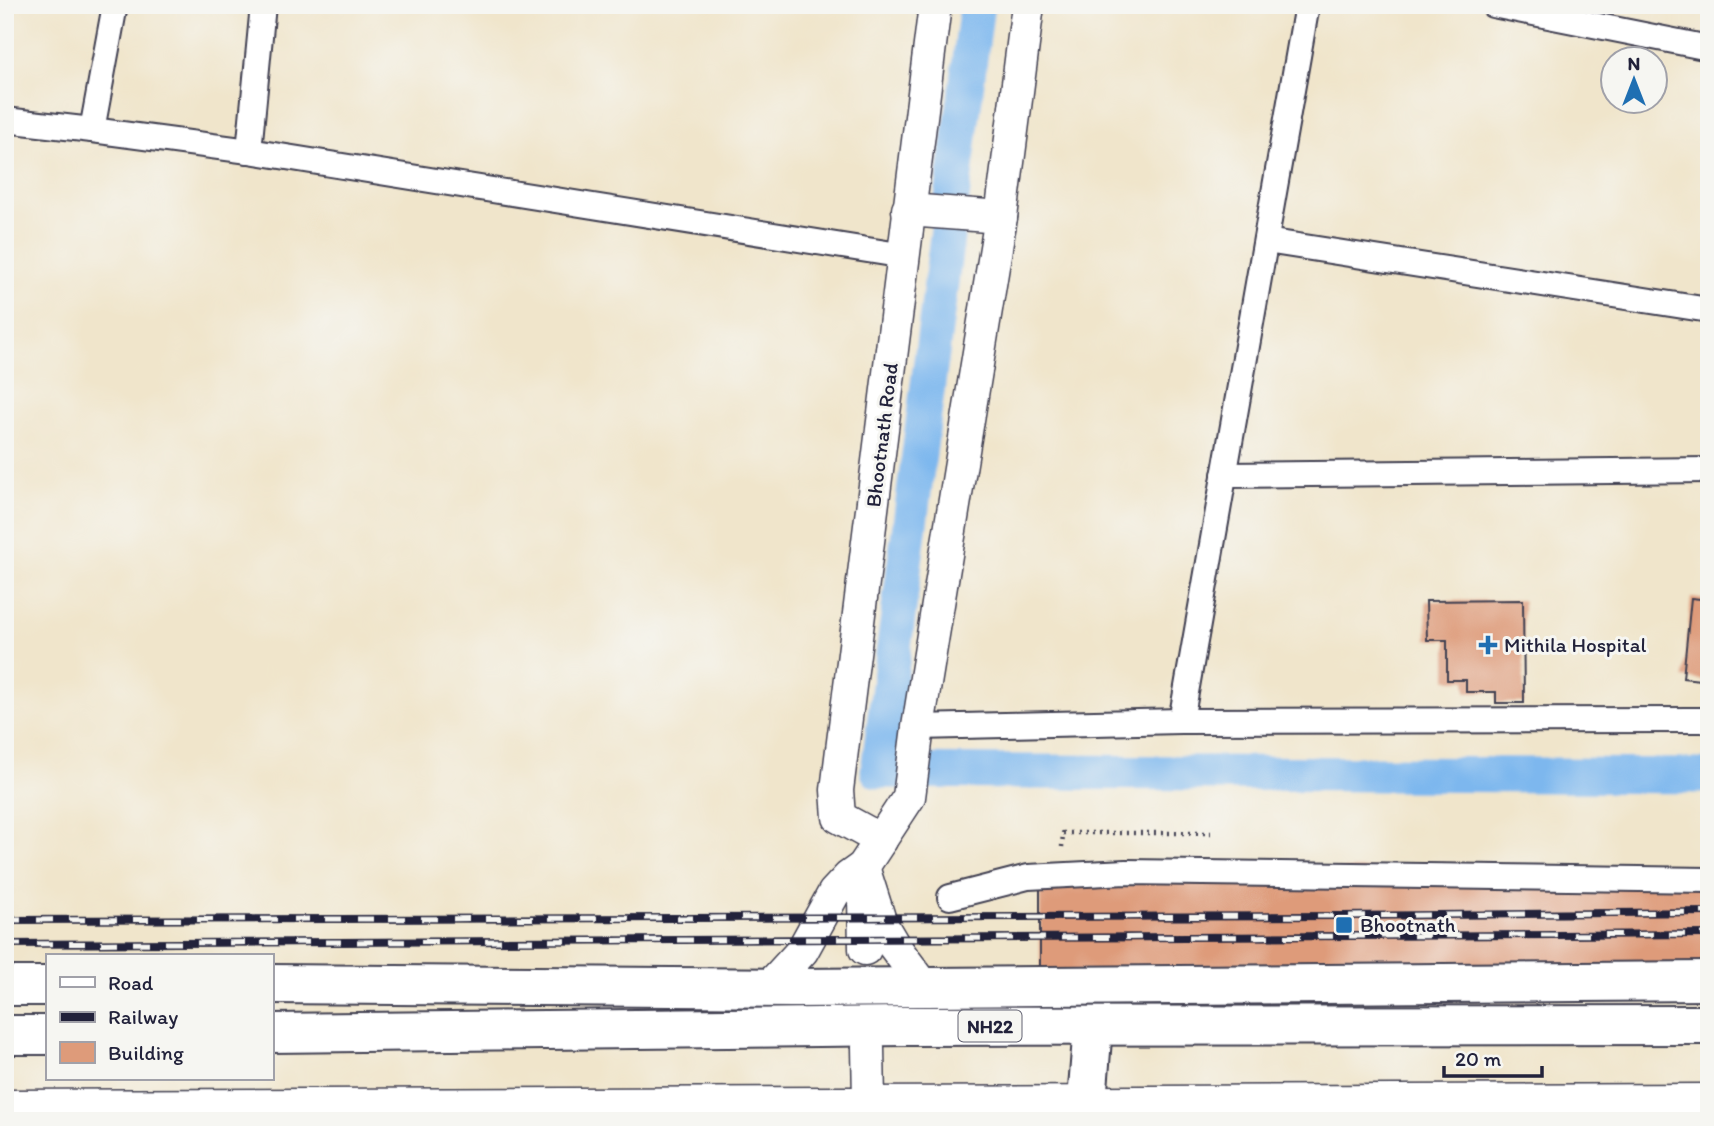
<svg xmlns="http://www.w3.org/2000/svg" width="1714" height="1126" viewBox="0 0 1714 1126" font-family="Itim,sans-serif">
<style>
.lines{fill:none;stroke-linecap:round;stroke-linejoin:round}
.canal{stroke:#7db7ee;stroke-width:35}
.building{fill:#de9b7a}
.minor-casing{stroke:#413f51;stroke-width:28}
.tertiary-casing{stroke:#413f51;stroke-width:35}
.trunk-casing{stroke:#413f51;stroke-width:42}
.path{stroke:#413f51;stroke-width:4.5;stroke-dasharray:2 5;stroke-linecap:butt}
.minor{stroke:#fff;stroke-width:24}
.tertiary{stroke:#fff;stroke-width:32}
.trunk{stroke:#fff;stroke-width:38}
.rail-casing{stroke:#22223b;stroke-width:8}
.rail{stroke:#f6f6f2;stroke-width:5;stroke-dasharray:16;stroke-linecap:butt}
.poi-dot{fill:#1f6fb2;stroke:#f6f6f2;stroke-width:2.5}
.labels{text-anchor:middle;stroke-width:6;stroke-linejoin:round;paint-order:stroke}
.shield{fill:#f6f6f2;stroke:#626272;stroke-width:2}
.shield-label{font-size:19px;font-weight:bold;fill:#22223b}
.street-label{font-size:21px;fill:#22223b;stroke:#f6f6f2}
.poi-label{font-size:21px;fill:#22223b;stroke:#f6f6f2;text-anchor:start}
</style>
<rect width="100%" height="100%" fill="#f6f6f2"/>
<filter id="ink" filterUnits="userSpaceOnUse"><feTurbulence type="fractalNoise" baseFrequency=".0143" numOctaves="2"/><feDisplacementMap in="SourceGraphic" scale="14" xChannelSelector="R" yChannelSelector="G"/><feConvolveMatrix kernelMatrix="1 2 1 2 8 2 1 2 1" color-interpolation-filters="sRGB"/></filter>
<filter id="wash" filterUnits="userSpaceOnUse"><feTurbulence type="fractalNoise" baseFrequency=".00686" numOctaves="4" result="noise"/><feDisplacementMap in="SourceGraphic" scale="28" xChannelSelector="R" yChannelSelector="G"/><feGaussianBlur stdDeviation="1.57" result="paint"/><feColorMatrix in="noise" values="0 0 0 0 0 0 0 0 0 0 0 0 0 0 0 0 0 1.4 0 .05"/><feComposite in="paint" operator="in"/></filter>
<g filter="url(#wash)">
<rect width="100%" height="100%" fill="#f0e5cb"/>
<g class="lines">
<path class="canal" d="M977 5 878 771 1709 776"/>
</g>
<g id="blocks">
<g class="building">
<path d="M1691 598 1709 600V681L1683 678Z"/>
<path d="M1523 600 1524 703H1496V692H1466V680H1447V640H1427L1426 601Z"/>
<path d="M1709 868V971L1040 972V870Z"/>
</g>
</g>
</g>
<g filter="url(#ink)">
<use href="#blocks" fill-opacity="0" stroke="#413f51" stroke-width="2"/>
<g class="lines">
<defs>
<g id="minor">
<path d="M1493 5 1709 48"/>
<path d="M5 120 92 130 249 151 905 256"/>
<path d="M92 130 115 5"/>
<path d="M249 151 263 5"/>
<path d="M1266 241 1709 310"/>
<path d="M1224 475 1709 470"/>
<path d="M1181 721 1307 5"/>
<path d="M918 727 1181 721 1709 720"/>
<path d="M950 897 1028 877 1126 872 1709 880"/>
</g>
<g id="tertiary">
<path d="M908 210 1001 217"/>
<path d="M881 840 839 817 837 790 935 5"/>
<path d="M863 867 881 924 894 946 924 986"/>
<path d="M864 897 865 949"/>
<path d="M768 988 802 951 834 893 849 877 863 867 909 797 918 727 1001 217 1028 5"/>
<path d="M868 1047 869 1102"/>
<path d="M5 1106 1709 1100"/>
</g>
<g id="trunk">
<path d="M271 984 794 988 1709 981"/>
<path d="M5 986H47"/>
<path d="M271 1033 906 1026 1709 1025"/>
<path d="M5 1035H47"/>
<path d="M1087 1101 1093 1026"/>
</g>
</defs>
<use href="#minor" class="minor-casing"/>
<use href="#tertiary" class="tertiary-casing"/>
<use href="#trunk" class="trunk-casing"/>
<path class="path" d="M1062 847 1063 833H1211"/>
<use href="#minor" class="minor"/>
<use href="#tertiary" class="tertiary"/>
<use href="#trunk" class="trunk"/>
<defs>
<g id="rail">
<path d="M5 920 1343 916 1709 912"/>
<path d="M5 944 1709 934"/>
</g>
</defs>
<use href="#rail" class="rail-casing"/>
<use href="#rail" class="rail"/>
</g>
</g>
<g class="poi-dot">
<path d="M1484.5 634.5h7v7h7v7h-7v7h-7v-7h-7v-7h7z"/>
<rect x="1335" y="916" width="18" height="18" rx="3.5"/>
</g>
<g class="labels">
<rect class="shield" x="958.5" y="1010.5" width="63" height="31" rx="5"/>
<g class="shield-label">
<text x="990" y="1033">NH22</text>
</g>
<g class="street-label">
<text transform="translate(882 435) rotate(-83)" y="7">Bhootnath Road</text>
</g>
<g class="poi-label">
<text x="1504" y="652">Mithila Hospital</text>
<text x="1360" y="932">Bhootnath</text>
</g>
</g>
<rect width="1714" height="1126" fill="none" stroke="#f6f6f2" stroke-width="28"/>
<rect x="46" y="954" width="228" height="126" fill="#f6f6f2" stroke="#a1a1a9" stroke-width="2"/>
<rect x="60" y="977" width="35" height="10" fill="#ffffff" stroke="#a1a1a9" stroke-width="2"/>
<text x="108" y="990" font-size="21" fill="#22223b">Road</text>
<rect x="60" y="1012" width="35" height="10" fill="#22223b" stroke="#a1a1a9" stroke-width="2"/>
<text x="108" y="1024" font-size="21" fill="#22223b">Railway</text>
<rect x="60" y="1042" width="35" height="21" fill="#de9b7a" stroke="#a1a1a9" stroke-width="2"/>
<text x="108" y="1060" font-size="21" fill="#22223b">Building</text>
<g transform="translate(1634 80)"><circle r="33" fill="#f6f6f2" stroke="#a1a1a9" stroke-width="2"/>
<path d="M0-5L12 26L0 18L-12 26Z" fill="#1f6fb2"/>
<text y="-10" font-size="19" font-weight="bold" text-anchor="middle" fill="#22223b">N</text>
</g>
<path d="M1444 1066v10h98v-10" fill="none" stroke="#22223b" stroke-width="3.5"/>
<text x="1455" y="1066" font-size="21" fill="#22223b" stroke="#f6f6f2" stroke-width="5" paint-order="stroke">20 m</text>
</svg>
